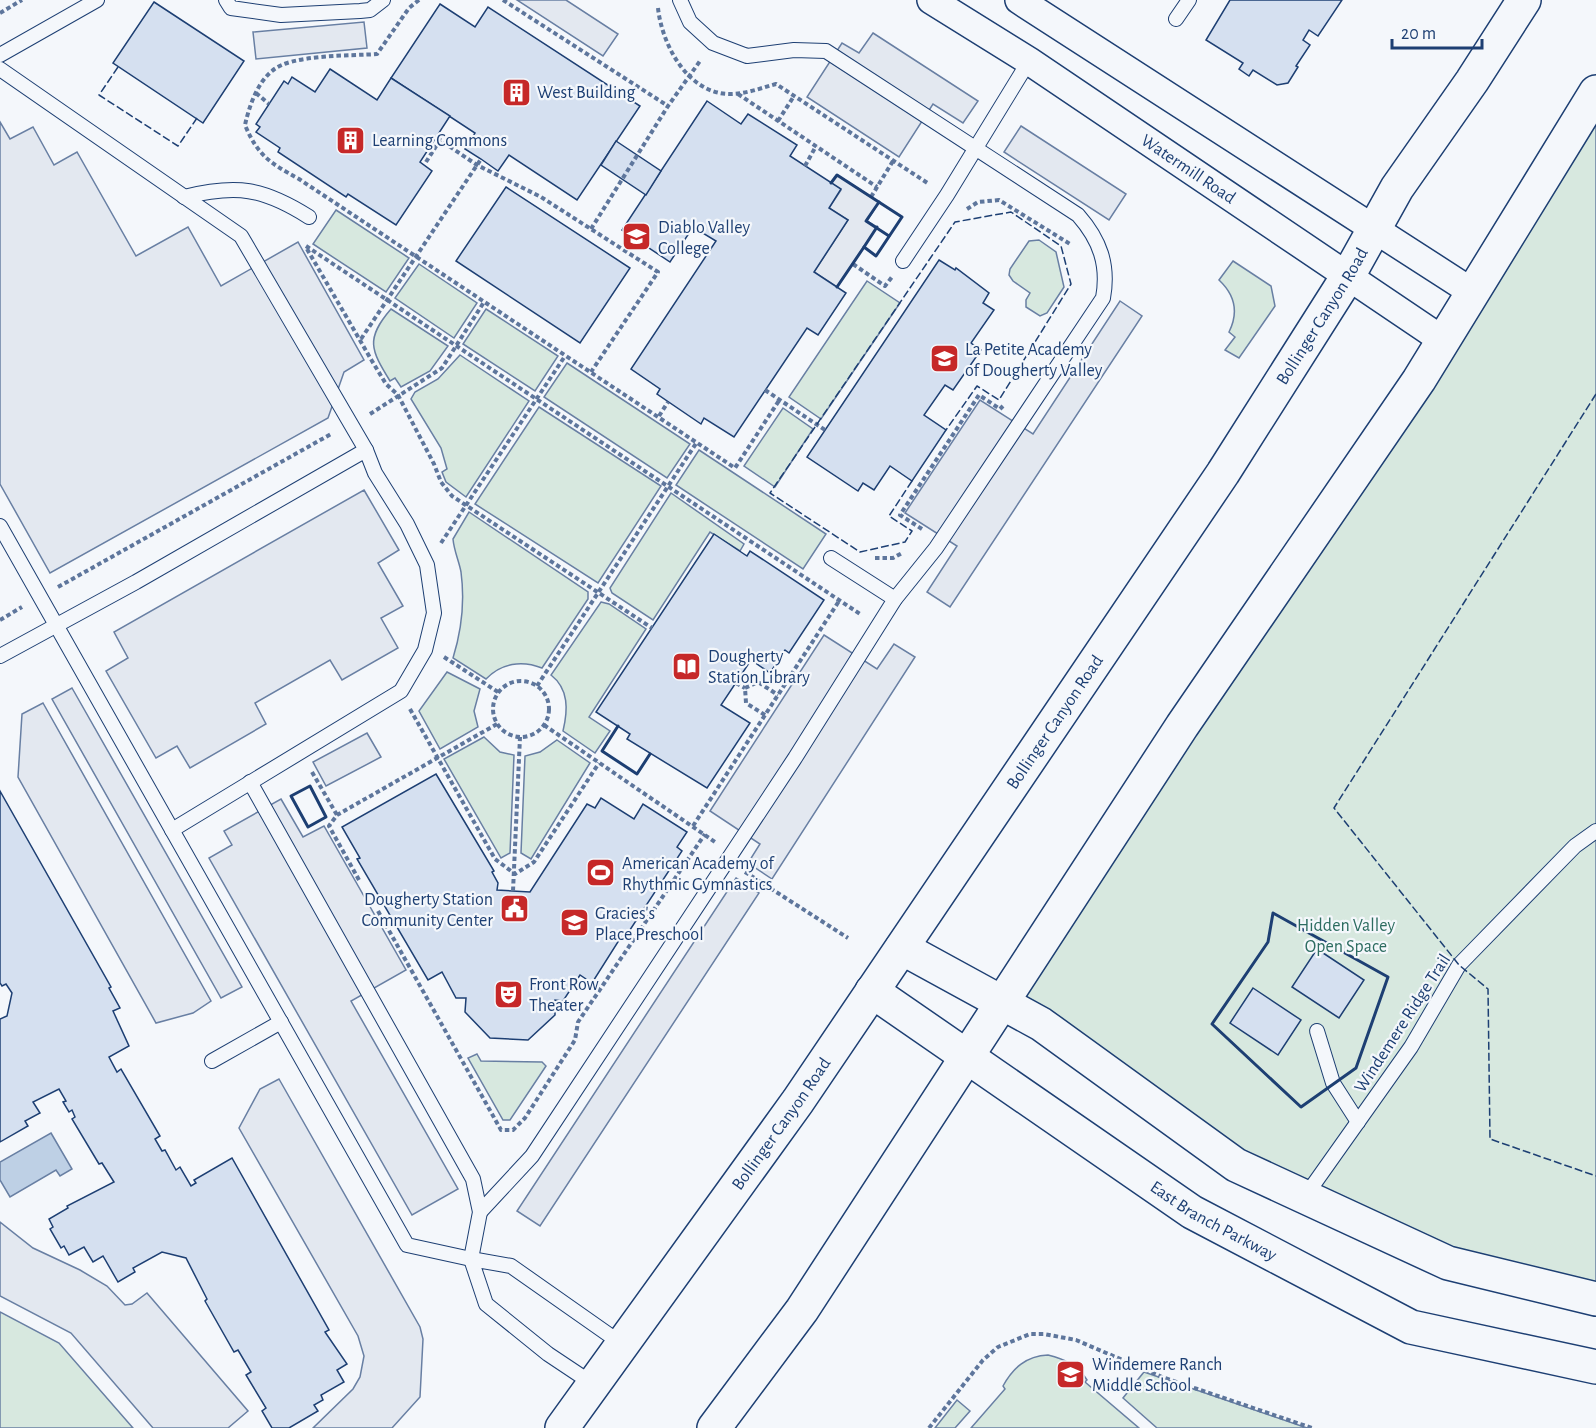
<svg xmlns="http://www.w3.org/2000/svg" width="1596" height="1428" viewBox="0 0 1596 1428" font-family="'Alegreya Sans',sans-serif">
<style>
.green{fill:#d7e8df;stroke:#687fa3;stroke-width:1.5}
.parking{fill:#e3e8f0;stroke:#687fa3;stroke-width:1.5}
.water{fill:#bed0e5;stroke:#687fa3;stroke-width:1.5}
.building{fill:#d5e0f0;stroke:#1d3f73;stroke-width:1.5}
.lines{fill:none;stroke-linecap:round;stroke-linejoin:round}
.lane-casing{stroke:#1d3f73;stroke-width:16}
.street-casing{stroke:#1d3f73;stroke-width:30}
.secondary-casing{stroke:#1d3f73;stroke-width:36}
.path{stroke:#5e769c;stroke-width:4;stroke-dasharray:4.5 3;stroke-linecap:butt}
.lane{stroke:#f4f7fb;stroke-width:14}
.street{stroke:#f4f7fb;stroke-width:27}
.secondary{stroke:#f4f7fb;stroke-width:33}
.fence{stroke:#1d3f73;stroke-width:1.5;stroke-dasharray:8 3;stroke-linecap:butt}
.wall{stroke:#1d3f73;stroke-width:3}
.labels{text-anchor:middle;stroke-width:4.5;stroke-linejoin:round;paint-order:stroke}
.poi-label{font-size:18px;fill:#1d3f73;stroke:#f4f7fb;text-anchor:start}
.street-label{font-size:18px;fill:#1d3f73;stroke:#f4f7fb}
.park-label{font-size:18px;fill:#2c6c60;stroke:#f4f7fb}
</style>
<rect width="100%" height="100%" fill="#f4f7fb"/>
<g class="green">
<path d="M1596 92V1299L1304 1198 1000 1002Z"/>
<path d="M336 210 409 258 386 292 313 244Z"/>
<path d="M1039 240 1056 252 1064 287 1047 313 1040 316 1026 307V300L1030 293 1013 281 1009 275 1010 269 1029 241Z"/>
<path d="M1233 261 1271 286 1275 306 1239 358 1225 350 1235 337 1229 332C1239 312 1235 295 1219 280Z"/>
<path d="M419 264 477 303 454 338 395 298Z"/>
<path d="M867 281 900 303 821 419 789 397Z"/>
<path d="M391 309 448 346 430 371 401 387 395 378 390 381C371 350 365 339 391 309Z"/>
<path d="M486 309 558 356 535 391 463 344Z"/>
<path d="M460 355 529 401 466 497 446 482 442 472 447 469 441 448 411 399 415 392 438 379Z"/>
<path d="M567 363 690 444 667 478 544 397Z"/>
<path d="M539 407 661 486 598 583 475 504Z"/>
<path d="M783 408 813 429 775 487 744 466Z"/>
<path d="M699 450 826 534 803 569 676 485Z"/>
<path d="M671 493 744 544 740 551 710 532 653 620 612 593 610 588Z"/>
<path d="M469 512 588 592V599L542 668C522 660 501 663 486 679L453 658C462 629 465 602 461 572 459 561 454 551 453 539Z"/>
<path d="M601 602 609 604 646 629 589 717 610 731 595 753 563 731C568 710 569 689 551 675Z"/>
<path d="M447 672 480 689 474 711 478 727 440 749 419 711Z"/>
<path d="M484 737 500 752 514 755 510 853 501 858 444 759Z"/>
<path d="M557 740 590 763 531 859 521 853 525 756 540 752Z"/>
<path d="M477 1054 481 1061 542 1062 546 1066 510 1120H503L468 1058Z"/>
<path d="M0 1312 59 1343 133 1428H0Z"/>
<path d="M1048 1355C1064 1359 1078 1365 1087 1380L1085 1382 1139 1428H971L1005 1389 1003 1386C1013 1368 1026 1356 1048 1355Z"/>
<path d="M1144 1372 1307 1428H1157L1123 1398Z"/>
<path d="M957 1400 970 1411 955 1428H935Z"/>
</g>
<g class="parking">
<path d="M517 0H566L618 34 603 56Z"/>
<path d="M364 22 367 48 256 59 253 32Z"/>
<path d="M873 33 978 101 963 123 933 104 899 157 807 97 842 43 859 53Z"/>
<path d="M0 122 10 139 33 127 54 165 77 152 136 256 188 227 221 286 298 242 364 360 344 372 328 418 50 573 0 484Z"/>
<path d="M1021 126 1126 194 1109 220 1004 152Z"/>
<path d="M837 175 879 202 867 221 877 227 837 287 814 272 848 220 829 208 841 190 831 183Z"/>
<path d="M1120 301 1142 316 950 607 927 592 957 546 905 513 980 400 1033 434Z"/>
<path d="M364 490 399 550 378 563 403 606 381 618 398 648 342 680 330 660 255 703 266 724 190 768 177 746 156 758 106 671 128 658 114 632Z"/>
<path d="M824 635 877 669 894 644 915 657 772 879 748 863 760 844 710 811Z"/>
<path d="M72 688 242 987 221 998 52 699Z"/>
<path d="M43 703 211 1001 193 1013 156 1023 18 777 22 714Z"/>
<path d="M367 733 381 757 326 786 313 762Z"/>
<path d="M281 799 303 837 324 826 406 970 351 1001 458 1189 412 1215 209 858 232 845 224 831Z"/>
<path d="M736 878 759 893 540 1226 517 1211Z"/>
<path d="M279 1079 420 1327 423 1339 420 1397 392 1428H313L353 1389 360 1377 364 1356 358 1336 239 1128 260 1089Z"/>
<path d="M0 1222 33 1248 80 1270 107 1286 125 1305 132 1304 147 1293 248 1411 228 1428H153L71 1333 0 1296Z"/>
</g>
<path class="water" d="M51 1133 72 1169 60 1176 56 1170 10 1197 0 1180V1162Z"/>
<g class="building">
<path d="M1230 0H1342L1318 36 1309 30 1303 40 1310 45 1296 66 1298 67 1288 83 1277 85 1253 70 1249 76 1239 69 1243 63 1206 40Z"/>
<path d="M154 2 244 61 203 123 113 63Z"/>
<path d="M440 4 475 27 488 7 640 106 577 200 509 155 498 171 481 159 465 149 475 133 391 78Z"/>
<path d="M330 69 377 100 391 78 450 116 420 162 432 171 396 225 348 194 346 197 278 152 280 148 256 132 260 127 256 124 284 81 288 84 292 77 315 92Z"/>
<path d="M707 101 741 124 748 114 797 145 790 156 841 189 829 208 848 220 814 272 846 293 818 335 807 328 734 437 704 418 701 424 657 394 660 389 631 369 716 241 693 227 670 262 622 230Z"/>
<path d="M616 141 661 171 646 195 601 165Z"/>
<path d="M506 187 630 268 580 343 456 261Z"/>
<path d="M939 260 955 270 956 268 989 293 983 303 994 310 971 343 981 350 953 390 945 385 924 415 946 430 912 481 890 466 874 490 863 483 858 491 807 457Z"/>
<path d="M714 534 747 556 750 551 824 600 789 653 785 650 770 673 751 660 721 705 750 723 707 788 627 739 630 734 596 712Z"/>
<path d="M436 774 494 871 492 872 498 883 497 890 530 892 587 804 595 808 601 798 634 819 643 804 687 832 677 847 682 851 624 939 621 937 592 983 580 975 563 1001 555 1000V1015L528 1040 490 1038 465 1012 466 998H456L442 972 428 980 357 859 360 858 342 827Z"/>
<path d="M0 791 111 987 109 988 120 1008 113 1011 129 1046 109 1057 117 1072 121 1069 160 1136 155 1139 162 1151 165 1150 176 1170 180 1167 191 1186 196 1183 194 1180 232 1158 329 1330 325 1332 347 1364 337 1370 344 1382 321 1395 323 1400 314 1405 318 1411 289 1428H272L262 1411 266 1408 246 1375 251 1372 238 1350 234 1352 205 1301 207 1299 186 1258 162 1252 133 1268 135 1272 118 1282 103 1256 93 1262 84 1247 69 1255 64 1246 61 1248 50 1229 53 1227 49 1219 68 1208 67 1206 114 1182 102 1163 99 1164 72 1119 75 1117 72 1110 69 1112 63 1102 66 1101 59 1089 33 1102 40 1113 25 1121 28 1126 0 1142V1019L7 1016 12 993 6 984 2 986 0 983Z"/>
<path d="M1317 949 1364 980 1339 1018 1292 987Z"/>
<path d="M1253 988 1301 1020 1278 1055 1230 1023Z"/>
</g>
<g class="lines">
<defs>
<g id="lane">
<path d="M226 0 231 8 281 15 360 11 370 10 383 0"/>
<path d="M1176 19 1189 0"/>
<path d="M0 55 97 0"/>
<path d="M0 69 241 236 366 450"/>
<path d="M184 197C237 184 263 188 309 217"/>
<path d="M903 261 947 195 1029 61"/>
<path d="M0 526 407 1245 471 1259 480 1212 473 1179 250 782"/>
<path d="M831 558 895 599"/>
<path d="M0 656 136 582 366 450 375 473 407 524 427 565 434 613 425 650 401 691 172 830"/>
<path d="M1317 1031 1333 1083 1358 1122"/>
<path d="M212 1061 281 1022"/>
<path d="M1304 1198 1411 1047 1459 965 1575 846 1596 831"/>
<path d="M480 1212 532 1156 795 758 895 599 936 548 1103 298C1109 265 1100 240 1078 215L826 51 794 50 747 56 713 43 690 22 680 0"/>
<path d="M593 1384 548 1354 486 1304 471 1259 511 1266 622 1344"/>
</g>
<g id="street">
<path id="s1" d="M931 0 1029 61 1444 341"/>
<path d="M1019 0 1472 292"/>
</g>
<g id="secondary">
<path d="M902 948 1041 1024 1236 1165 1448 1263 1596 1299"/>
<path id="s2" d="M872 991 1192 1212 1411 1327 1596 1367"/>
<path id="s3" d="M562 1428 798 1101 1223 473 1348 276 1397 188 1472 81 1524 0"/>
<path d="M714 1428 802 1310 1182 726 1419 380 1596 92"/>
</g>
</defs>
<use href="#lane" class="lane-casing"/>
<use href="#street" class="street-casing"/>
<use href="#secondary" class="secondary-casing"/>
<g class="path">
<path d="M419 0 409 8 377 54C352 56 290 54 272 71 257 83 249 107 245 125 258 156 270 163 299 179L735 468 780 399"/>
<path d="M503 0 668 106"/>
<path d="M658 8C662 45 688 94 730 94 746 94 761 88 776 84L929 184"/>
<path d="M0 13 22 0"/>
<path d="M256 93 269 104"/>
<path d="M738 94 877 187"/>
<path d="M778 121 794 96"/>
<path d="M426 162 440 140 477 165 541 197 658 272 591 372"/>
<path d="M805 166 816 146"/>
<path d="M871 197 893 161"/>
<path d="M967 209 978 202 999 200 1070 244"/>
<path d="M591 229 668 106 700 61"/>
<path d="M306 246 860 614"/>
<path d="M307 249 372 361 386 384 398 395 434 464 441 482 452 496 652 628"/>
<path d="M853 264 885 286 892 277"/>
<path d="M361 339 481 159"/>
<path d="M765 390 825 430"/>
<path d="M370 414 442 368 484 302"/>
<path d="M659 416 668 402"/>
<path d="M922 529 900 515 979 395 1000 409 1003 406"/>
<path d="M441 543 565 356"/>
<path d="M875 558H893L902 553"/>
<path d="M58 587 331 434"/>
<path d="M0 620 22 607"/>
<path d="M444 657 498 692"/>
<circle cx="521" cy="709" r="28"/>
<path d="M736 683 745 688"/>
<path d="M537 686 697 442"/>
<path d="M410 709 495 859 515 874 534 862 599 763"/>
<path d="M765 715 746 703 745 688 758 682 778 695"/>
<path d="M544 725 715 842"/>
<path d="M312 772 337 815"/>
<path d="M693 826 839 601"/>
<path d="M745 872 848 938"/>
<path d="M359 880 329 826 337 815 497 724"/>
<path d="M513 891 520 737"/>
<path d="M378 911 501 1130H513L525 1118 575 1040 578 1022 705 834"/>
<path d="M929 1428 983 1360 998 1347 1030 1334H1044L1076 1340 1162 1377 1312 1428"/>
</g>
<use href="#lane" class="lane"/>
<use href="#street" class="street"/>
<use href="#secondary" class="secondary"/>
<g class="fence">
<path d="M118 67 99 95 178 146 197 118"/>
<path d="M1596 394 1334 808 1459 965 1488 989 1490 1139 1596 1176"/>
<path d="M912 481 889 516 912 531 905 542 860 552 770 493 955 222 1011 212 1061 246 1071 284 999 400 977 386 946 430"/>
</g>
<g class="wall">
<path d="M831 183 837 175 902 217 876 256 864 247 837 287"/>
<path d="M879 202 866 221 889 236"/>
<path d="M864 247 877 227"/>
<path d="M618 726 602 751 637 774 650 754"/>
<path d="M310 786 326 817 308 827 291 796Z"/>
<path d="M1273 913 1388 977 1356 1068 1301 1107 1212 1024 1268 942Z"/>
</g>
</g>
<defs>
<symbol id="building-square" viewBox="-11 -11 22 22"><rect x="-9" y="-9" width="18" height="18" rx="4" fill="#c62828" stroke="#f4f7fb"/><path d="M-4-6H4V6H1V3H-1V6H-4ZM-2.5-4.3h1.7v1.8h-1.7ZM.8-4.3h1.7v1.8H.8ZM-2.5-1h1.7V.8h-1.7ZM.8-1h1.7V.8H.8Z" fill="#fff"/></symbol>
<symbol id="university-square" viewBox="-11 -11 22 22"><rect x="-9" y="-9" width="18" height="18" rx="4" fill="#c62828" stroke="#f4f7fb"/><path d="M0-5L7-2L0 1L-7-2ZM-4 1L0 2.5L4 1V4Q0 6-4 4Z" fill="#fff"/></symbol>
<symbol id="school-square" viewBox="-11 -11 22 22"><rect x="-9" y="-9" width="18" height="18" rx="4" fill="#c62828" stroke="#f4f7fb"/><path d="M0-5L7-2L0 1L-7-2ZM-4 1L0 2.5L4 1V4Q0 6-4 4Z" fill="#fff"/></symbol>
<symbol id="library-square" viewBox="-11 -11 22 22"><rect x="-9" y="-9" width="18" height="18" rx="4" fill="#c62828" stroke="#f4f7fb"/><path d="M-6-4Q-3-5.5-.7-3.5V5Q-3 3-6 4ZM6-4Q3-5.5 .7-3.5V5Q3 3 6 4Z" fill="#fff"/></symbol>
<symbol id="stadium-square" viewBox="-11 -11 22 22"><rect x="-9" y="-9" width="18" height="18" rx="4" fill="#c62828" stroke="#f4f7fb"/><path d="M0-5a6.5 5 0 1 0 0 10a6.5 5 0 1 0 0-10ZM-3.5-1.8h7v3.6h-7Z" fill="#fff"/></symbol>
<symbol id="civic-square" viewBox="-11 -11 22 22"><rect x="-9" y="-9" width="18" height="18" rx="4" fill="#c62828" stroke="#f4f7fb"/><path d="M-.6-6.5H3V-4.5H.6V-3L4-1V1h2V6H-6V1h2V-1L-.6-3ZM-1.2 2.5V6h2.4V2.5Z" fill="#fff"/></symbol>
<symbol id="theatre-square" viewBox="-11 -11 22 22"><rect x="-9" y="-9" width="18" height="18" rx="4" fill="#c62828" stroke="#f4f7fb"/><path d="M-5-5.5Q0-4 5-5.5V0Q5 5 0 6Q-5 5-5 0ZM-3.3-2.5H-1v1.5H-3.3ZM1-2.5H3.3v1.5H1ZM-2.8 1Q0 5.5 2.8 1Z" fill="#fff"/></symbol>
</defs>
<g fill-rule="evenodd">
<use href="#building-square" x="500" y="76" width="33" height="33"/>
<use href="#building-square" x="334" y="124" width="33" height="33"/>
<use href="#university-square" x="620" y="220" width="33" height="33"/>
<use href="#school-square" x="928" y="342" width="33" height="33"/>
<use href="#library-square" x="670" y="650" width="33" height="33"/>
<use href="#stadium-square" x="584" y="856" width="33" height="33"/>
<use href="#civic-square" x="498" y="892" width="33" height="33"/>
<use href="#school-square" x="558" y="906" width="33" height="33"/>
<use href="#theatre-square" x="492" y="978" width="33" height="33"/>
<use href="#school-square" x="1054" y="1358" width="33" height="33"/>
</g>
<g class="labels">
<g class="poi-label">
<text x="537" y="98">West Building</text>
<text x="372" y="146">Learning Commons</text>
<text x="658" y="233">Diablo Valley<tspan x="658" dy="21">College</tspan></text>
<text x="965" y="355">La Petite Academy<tspan x="965" dy="21">of Dougherty Valley</tspan></text>
<text x="708" y="662">Dougherty<tspan x="708" dy="21">Station Library</tspan></text>
<text x="622" y="869">American Academy of<tspan x="622" dy="21">Rhythmic Gymnastics</tspan></text>
<text x="493" y="905" text-anchor="end">Dougherty Station<tspan x="493" dy="21">Community Center</tspan></text>
<text x="595" y="919">Gracies's<tspan x="595" dy="21">Place Preschool</tspan></text>
<text x="529" y="990">Front Row<tspan x="529" dy="21">Theater</tspan></text>
<text x="1092" y="1370">Windemere Ranch<tspan x="1092" dy="21">Middle School</tspan></text>
</g>
<g class="street-label">
<text dy="6" stroke="none"><textPath href="#s1" startOffset="308">Watermill Road</textPath></text>
<text dy="6" stroke="none"><textPath href="#s3" startOffset="1347">Bollinger Canyon Road</textPath></text>
<text dy="6" stroke="none"><textPath href="#s3" startOffset="861">Bollinger Canyon Road</textPath></text>
<text transform="translate(1402 1023) rotate(-57)" y="6">Windemere Ridge Trail</text>
<text dy="6" stroke="none"><textPath href="#s3" startOffset="375">Bollinger Canyon Road</textPath></text>
<text dy="6" stroke="none"><textPath href="#s2" startOffset="412">East Branch Parkway</textPath></text>
</g>
<g class="park-label">
<text x="1346" y="931">Hidden Valley<tspan x="1346" dy="21">Open Space</tspan></text>
</g>
</g>
<path d="M1392 39v9h90v-9" fill="none" stroke="#1d3f73" stroke-width="3"/>
<text x="1401" y="39" font-size="18" fill="#1d3f73" stroke="#f4f7fb" stroke-width="4.5" paint-order="stroke">20 m</text>
</svg>
